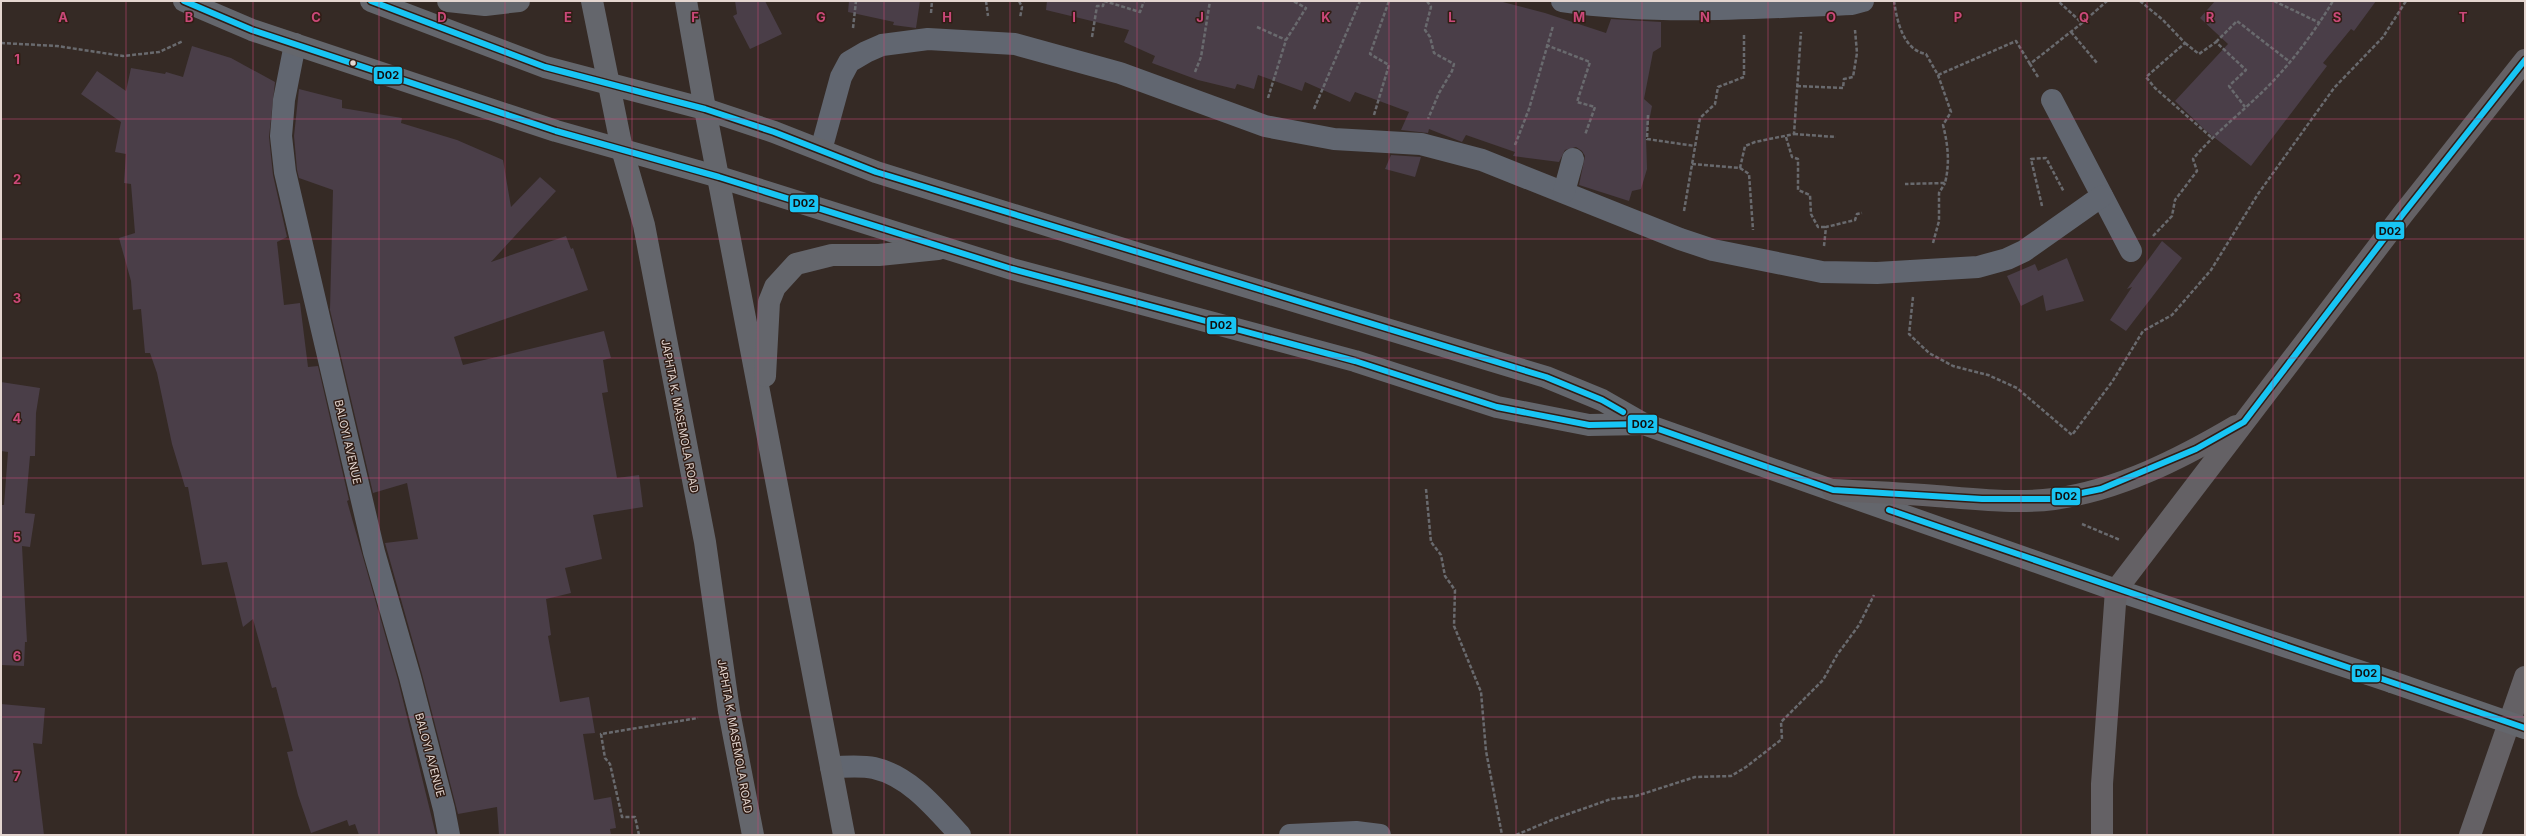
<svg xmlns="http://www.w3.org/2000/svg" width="2526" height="836" viewBox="0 0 2526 836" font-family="Inter,sans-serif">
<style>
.building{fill:#4a3e48}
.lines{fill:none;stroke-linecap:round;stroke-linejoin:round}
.path{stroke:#696a6e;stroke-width:2.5;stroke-dasharray:4 2;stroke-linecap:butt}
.minor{stroke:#616670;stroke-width:22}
.major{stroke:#64666c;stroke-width:22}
.highway{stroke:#646165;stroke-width:22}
.major-bridge{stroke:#64666c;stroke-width:22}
.bus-1-casing{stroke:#311d15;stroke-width:9}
.bus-1{stroke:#18c5f4;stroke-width:6}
.grid{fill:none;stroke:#ca4878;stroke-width:1;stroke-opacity:0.55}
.bus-dot{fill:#e4d6d0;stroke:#311d15;stroke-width:1.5}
.labels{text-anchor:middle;stroke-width:3;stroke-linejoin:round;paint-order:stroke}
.street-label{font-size:11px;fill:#e4d6d0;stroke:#311d15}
.grid-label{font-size:13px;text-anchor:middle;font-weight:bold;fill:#ca4878;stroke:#311d15;stroke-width:3;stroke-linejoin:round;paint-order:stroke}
.line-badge{stroke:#311d15;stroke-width:1.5}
.pale-badge-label{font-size:11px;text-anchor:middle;font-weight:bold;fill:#111}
</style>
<rect width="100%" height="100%" fill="#352a25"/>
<g class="building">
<path d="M735 1H765L782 34 750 49 733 16 737 14Z"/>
<path d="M849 1H920L916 28 893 25 894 22 848 12Z"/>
<path d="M1047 1H1499L1545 13 1606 33 1611 19 1661 22V47L1653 52 1644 99 1652 106 1646 137 1647 169 1641 189 1632 191 1629 201 1579 185 1585 156 1582 151 1576 147 1565 150 1559 162 1513 156 1515 152 1466 135 1462 142 1429 129 1428 133 1401 130 1409 112 1355 92 1350 102 1305 82 1302 91 1258 75 1254 89 1237 84 1235 89 1198 80 1152 63 1155 56 1124 42 1129 30 1046 10Z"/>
<path d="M2215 1H2376L2354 31 2351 29 2323 63 2327 66 2251 166 2206 131 2175 101 2228 44 2200 18Z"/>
<path d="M192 46 231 58 275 82 269 137 273 175 287 237 277 242 284 305 300 303 308 367 318 366 349 500 347 501 398 680 436 835H359L355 824 349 826 347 820 311 833 298 795 287 752 293 751 276 687 272 688 253 619 243 627 227 562 202 565 188 487H185L172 444 157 373 150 353H145L141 309 133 310 131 281 119 238 135 233 131 184 124 183 126 154 115 152 121 122 81 94 97 71 126 91 131 68 165 74 166 72 183 77Z"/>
<path d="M299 89 342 100V108L402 118 401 123 457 140 503 160 511 207 540 177 556 191 491 262 566 236 571 249 573 248 588 290 454 337 463 365 604 331 611 358 603 360 608 392 602 393 617 478 639 475 643 507 593 515 602 559 565 568 571 593 546 599 551 635 548 636 560 702 589 697 595 733 583 734 594 800 611 797 616 828 610 829 611 835H499L497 807 458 814 422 674 385 543 418 539 407 483 373 493 330 310 333 190 299 178 297 170 294 136Z"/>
<path d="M1391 155 1421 157 1415 177 1385 169Z"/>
<path d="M2162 241 2182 258 2126 331 2110 320 2132 287 2127 289Z"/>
<path d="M2067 258 2084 301 2046 311 2043 295 2021 306 2007 276 2035 264 2038 271Z"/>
<path d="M1 382 40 388 36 413 35 456H30L25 513 35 514 30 547 22 546 27 642H25L24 666 1 665V505H4L8 452 1 451Z"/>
<path d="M1 704 45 708 42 744 33 743 44 835H1Z"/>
</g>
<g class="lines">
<g class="path">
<path d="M986 1 988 16"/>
<path d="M1019 1 1022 7 1020 18"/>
<path d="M1104 1 1140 12 1144 1"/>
<path d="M1427 1 1431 7 1425 30 1430 37 1434 53 1454 64 1452 71 1439 93 1428 119"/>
<path d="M1894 1C1897 21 1903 50 1926 54L1938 75 1951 112 1943 125C1948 145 1950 163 1945 183L1905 184"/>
<path d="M2140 1 2163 20 2185 43 2146 77 2155 88 2211 137"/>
<path d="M2274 1 2320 23"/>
<path d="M931 13 932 1"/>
<path d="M2082 23 2107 1"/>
<path d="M1257 27 1286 40"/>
<path d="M853 28 856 1"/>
<path d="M2071 32 2097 63"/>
<path d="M1092 37 1097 6H1103L1104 1"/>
<path d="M2216 42 2237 21 2290 62"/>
<path d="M1 43 57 46 123 56 159 52 183 41"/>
<path d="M2185 43 2199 54 2216 42 2246 70 2229 86 2245 107"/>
<path d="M1546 45 1590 62 1577 102 1595 107 1585 135"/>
<path d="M1195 72 1201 57 1210 1"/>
<path d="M1938 75 2016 41 2030 64"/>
<path d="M2038 77 2030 64 2082 23 2058 1"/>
<path d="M1797 86 1843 88 1844 79 1853 77 1857 53 1855 30"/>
<path d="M1268 98 1286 40 1306 8 1293 1"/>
<path d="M1314 109 1360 1"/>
<path d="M1374 115 1389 65 1370 54 1389 1"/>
<path d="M1648 115 1647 139 1695 146"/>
<path d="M1794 134 1836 137"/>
<path d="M1786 137 1792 157 1798 159V190L1810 195 1811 214 1818 227H1826"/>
<path d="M1515 145 1529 109 1553 26"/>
<path d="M1692 164 1740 168 1745 146 1755 142 1794 134 1801 32"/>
<path d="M1740 168 1749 174 1753 230"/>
<path d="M2042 206 2031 159 2046 158 2064 192"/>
<path d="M1684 211 1700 118 1715 104 1718 87 1744 77V35"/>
<path d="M2153 236 2172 216 2175 200 2197 171 2193 159C2212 136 2235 118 2257 97 2287 69 2312 36 2333 1"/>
<path d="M1933 243 1939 221V193L1945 183"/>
<path d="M1824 246 1826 227 1855 220 1857 214 1862 213"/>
<path d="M1913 297 1909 334 1929 353 1953 366 1988 375 2017 388 2072 435 2112 382 2143 331 2172 315 2211 270 2258 194 2334 88 2383 37 2406 1"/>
<path d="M1426 489 1431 542 1441 555 1445 576 1455 590 1454 626 1481 692 1486 751 1502 835"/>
<path d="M2082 524 2120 540"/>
<path d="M639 835 635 817H622L610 764 605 758 601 734 698 718"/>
<path d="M1516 835 1554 819 1611 799 1636 796 1695 777 1731 776 1746 767 1782 739 1781 722 1823 680 1837 655 1859 625 1874 595"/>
</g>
<g class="minor">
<path d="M1562 1C1659 15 1755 8 1852 4L1863 1"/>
<path d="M295 44 284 100 281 136 285 172 374 552 410 677 444 809 449 835"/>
<path d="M2052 100 2131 251"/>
<path d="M821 150 841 77 849 62 866 52 882 45 928 39 1015 44 1120 73 1265 126 1334 139 1421 144 1482 160 1680 239 1713 250 1822 272 1877 273 1978 267 2007 259 2024 251 2102 196"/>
<path d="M1564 192 1573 159"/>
<path d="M831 767C844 767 861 765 874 768 910 776 936 809 960 835"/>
<path d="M1290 835 1356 832 1380 835"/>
</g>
<g class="major">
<path d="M184 1 252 30 556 131 719 177 1012 269 1355 361 1497 407 1589 425 1644 424"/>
<path d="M371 1 545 67 705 109 774 132 876 172 1194 271 1546 377 1602 400 1644 424 2116 590 2392 682"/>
<path d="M448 1 485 5 519 1"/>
<path d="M592 1 622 149 644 225 705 542 729 711 753 835"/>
<path d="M686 1 705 109 844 835"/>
<path d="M765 376 769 302 775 287 796 264 832 255H879L938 249"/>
</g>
<g class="highway">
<path d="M1833 490C1867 492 1902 493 1936 496 1974 499 2016 504 2054 499 2119 490 2180 459 2236 426"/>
<path d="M2102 835V784L2116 590 2403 214 2525 60"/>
<path d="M2470 835 2525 677"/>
</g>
<path class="major-bridge" d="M2392 682 2525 728"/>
<defs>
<g id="bus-1">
<path d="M184 1 252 30 556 131 719 177 1012 269 1355 361 1497 407 1589 425 1644 424 1833 490 1982 499H2053L2101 489 2196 449 2244 422 2403 214 2525 60"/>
<path d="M371 1 545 67 705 109 774 132 876 172 1546 377 1602 400 1623 412"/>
<path d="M1889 510 2525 728"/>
</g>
</defs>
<use href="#bus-1" class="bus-1-casing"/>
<use href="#bus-1" class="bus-1"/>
</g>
<path class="grid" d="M126 1V835M253 1V835M379 1V835M505 1V835M632 1V835M758 1V835M884 1V835M1010 1V835M1137 1V835M1263 1V835M1389 1V835M1516 1V835M1642 1V835M1768 1V835M1894 1V835M2021 1V835M2147 1V835M2273 1V835M2400 1V835M1 119H2525M1 239H2525M1 358H2525M1 478H2525M1 597H2525M1 717H2525"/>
<circle class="bus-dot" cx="353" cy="63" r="3.5"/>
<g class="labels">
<g class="street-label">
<text transform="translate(680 416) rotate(79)" y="4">JAPHTA K. MASEMOLA ROAD</text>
<text transform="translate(348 442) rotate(77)" y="4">BALOYI AVENUE</text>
<text transform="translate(735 736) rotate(80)" y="4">JAPHTA K. MASEMOLA ROAD</text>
<text transform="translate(430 755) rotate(75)" y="4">BALOYI AVENUE</text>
</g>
</g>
<g class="grid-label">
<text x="63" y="22">A</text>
<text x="189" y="22">B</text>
<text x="316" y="22">C</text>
<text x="442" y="22">D</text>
<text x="568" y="22">E</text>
<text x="695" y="22">F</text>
<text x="821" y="22">G</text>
<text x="947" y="22">H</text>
<text x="1074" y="22">I</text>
<text x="1200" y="22">J</text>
<text x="1326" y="22">K</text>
<text x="1452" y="22">L</text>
<text x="1579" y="22">M</text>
<text x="1705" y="22">N</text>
<text x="1831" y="22">O</text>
<text x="1958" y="22">P</text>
<text x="2084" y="22">Q</text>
<text x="2210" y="22">R</text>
<text x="2337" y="22">S</text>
<text x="2463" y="22">T</text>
<text x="17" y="64">1</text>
<text x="17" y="184">2</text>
<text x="17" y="303">3</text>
<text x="17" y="423">4</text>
<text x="17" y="542">5</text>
<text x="17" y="661">6</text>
<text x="17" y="781">7</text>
</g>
<g class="line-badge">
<rect x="373" y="66" width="30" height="19" rx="4" fill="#18c5f4"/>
<rect x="789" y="194" width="30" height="19" rx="4" fill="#18c5f4"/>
<rect x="2375" y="221" width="30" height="19" rx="4" fill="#18c5f4"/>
<rect x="1206" y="316" width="31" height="19" rx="4" fill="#18c5f4"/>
<rect x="1627" y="414" width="31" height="20" rx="4" fill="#18c5f4"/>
<rect x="2051" y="487" width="30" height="19" rx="4" fill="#18c5f4"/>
<rect x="2351" y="664" width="30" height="19" rx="4" fill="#18c5f4"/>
</g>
<g class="pale-badge-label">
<text x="388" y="79">D02</text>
<text x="804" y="207">D02</text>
<text x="2390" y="235">D02</text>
<text x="1221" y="329">D02</text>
<text x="1643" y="428">D02</text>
<text x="2066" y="500">D02</text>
<text x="2366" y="677">D02</text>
</g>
<rect width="2526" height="836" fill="none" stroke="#e4d6d0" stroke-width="4"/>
</svg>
